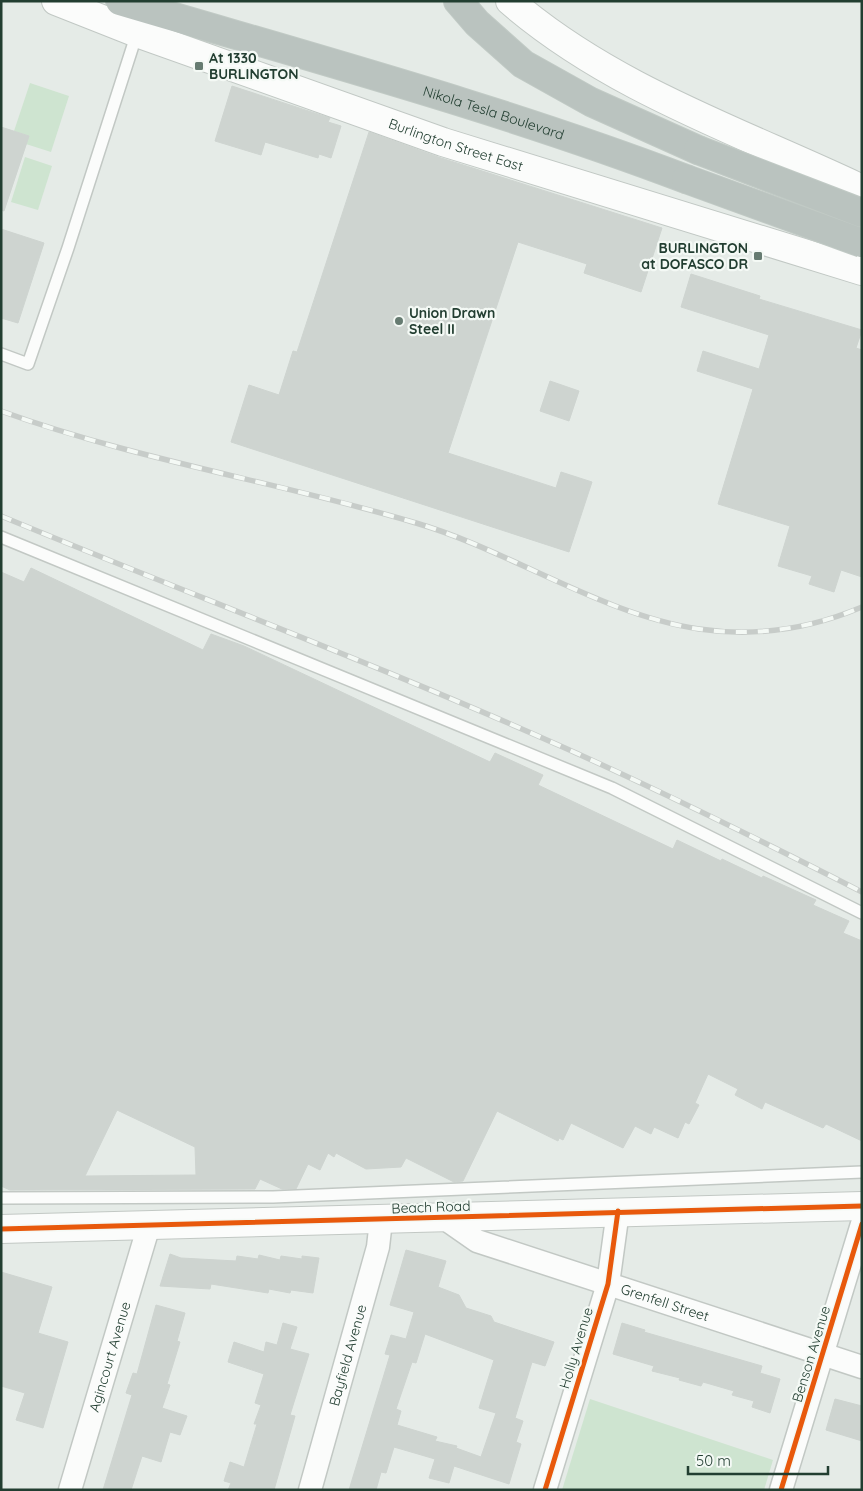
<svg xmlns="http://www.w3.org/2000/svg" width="863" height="1491" viewBox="0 0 863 1491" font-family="Quicksand,sans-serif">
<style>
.green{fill:#cee4d0}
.building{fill:#ced4d0;stroke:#ced4d0;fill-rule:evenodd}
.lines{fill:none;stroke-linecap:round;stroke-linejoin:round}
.service-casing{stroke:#c2c8c4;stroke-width:14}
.minor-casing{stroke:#c2c8c4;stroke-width:25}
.tertiary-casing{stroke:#c2c8c4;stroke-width:30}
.secondary-casing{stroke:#c1c8c4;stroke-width:30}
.motorway-casing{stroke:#c1cac5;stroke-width:30}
.service{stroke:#fbfcfb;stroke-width:11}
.minor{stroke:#fbfcfb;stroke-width:22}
.tertiary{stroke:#fbfcfb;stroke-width:28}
.secondary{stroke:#fbfcfb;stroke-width:28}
.motorway{stroke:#bac3bf;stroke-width:28}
.rail-casing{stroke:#c7ccc9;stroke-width:5.5}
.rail{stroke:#f4f9f5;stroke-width:4;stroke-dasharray:11;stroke-linecap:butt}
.motorway-bridge-casing{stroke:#c1cac5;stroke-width:30;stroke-linecap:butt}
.motorway-bridge{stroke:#bac3bf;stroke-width:28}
.cycleway-casing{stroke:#f4f9f5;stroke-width:8}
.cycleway{stroke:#e8590c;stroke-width:5}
.poi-dot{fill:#667b71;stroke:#f4f9f5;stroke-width:2}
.labels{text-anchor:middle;stroke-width:4.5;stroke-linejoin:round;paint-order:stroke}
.poi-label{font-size:14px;font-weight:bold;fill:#223e31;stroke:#f4f9f5;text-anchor:start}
.street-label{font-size:14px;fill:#223e31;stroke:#f4f9f5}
</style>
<rect width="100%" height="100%" fill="#e5ebe7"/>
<g class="green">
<path d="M30 83 69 96 51 152 26 144 29 136 14 131Z"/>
<path d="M25 157 52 166 38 210 11 202Z"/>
<path d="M590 1399 773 1460 764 1490H562Z"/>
</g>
<g class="building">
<path d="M232 86 330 118 328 122 341 126 331 158 319 154 318 158 265 142 261 155 215 141Z"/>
<path d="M1 127 29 136 4 211 1 210Z"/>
<path d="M369 132 438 157 662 228 641 292 584 273 587 264 518 242 448 453 556 488 561 472 592 482 569 552 231 442 249 385 279 395 293 351 297 352Z"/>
<path d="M1 229 44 243 18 323 1 318Z"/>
<path d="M691 274 760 296 759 299 862 330 856 348 862 350V577L841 570 834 592 809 584 812 576 778 566 790 526 718 504 753 389 697 371 703 351 759 369 769 335 681 307Z"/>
<path d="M550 381 579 391 569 421 540 411Z"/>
<path d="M31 568 203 650 211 634 244 646 490 762 495 753 543 775 538 785 673 849 677 840 721 861 722 859 762 878 763 876 816 900 813 905 849 921 843 933 862 941V1141L826 1124 823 1128 765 1102 762 1109 735 1095 738 1089 708 1074 695 1103 699 1105 689 1124 685 1122 678 1138 654 1127 651 1134 635 1126 623 1148 571 1123 563 1140 559 1138 558 1141 497 1111 463 1181 454 1182 406 1158 401 1167 366 1169 336 1153 334 1157 328 1153 320 1170 308 1164 296 1189H282L260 1179 255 1189 10 1190 1 1186V572L24 582ZM117 1110 195 1147 196 1175 85 1176Z"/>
<path d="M406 1250 446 1261 438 1287 459 1295 466 1308 491 1316 494 1322 554 1342 545 1366 532 1362 515 1418 523 1421 516 1442 521 1444 509 1484 454 1466 449 1483 429 1478 435 1459 394 1447 386 1473 381 1472 376 1490H349L390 1355 385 1354 391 1335 406 1339 414 1312 390 1305ZM425 1334 494 1360 479 1408 496 1413 481 1457 456 1448 457 1446 435 1441 437 1437 397 1425 401 1411 396 1409 412 1362 416 1363Z"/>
<path d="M170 1254 181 1258 236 1261 237 1256 258 1259 259 1255 280 1260 281 1256 302 1259V1256L319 1258 313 1293 291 1290 290 1293 269 1289 268 1293 211 1284 210 1289 160 1286Z"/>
<path d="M1 1272 52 1287 38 1333 68 1342 43 1428 16 1420 25 1393 1 1386Z"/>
<path d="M156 1305 185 1313 177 1341 180 1342 167 1384 170 1385 162 1408 187 1416 180 1435 170 1432 161 1462 142 1456 131 1490H103L132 1395 126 1393 133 1373 137 1374Z"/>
<path d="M283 1323 297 1327 290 1349 309 1354 290 1415 295 1416 274 1490H228L231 1483 224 1481 230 1462 244 1467 257 1424H254L261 1405 255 1403 264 1374 228 1362 234 1342 264 1352 266 1342 277 1345Z"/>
<path d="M622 1323 645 1330 644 1332 762 1366 760 1373 780 1379 770 1413 752 1407 754 1401 732 1395 734 1391 703 1382 701 1386 679 1380 680 1378 652 1371 654 1366 613 1354Z"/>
<path d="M835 1399 862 1406V1441L826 1430Z"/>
</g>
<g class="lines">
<defs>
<g id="service">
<path d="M1 354 28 364 68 248 137 33"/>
<path d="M1 537 612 788 862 913"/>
<path d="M1 1198 273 1197 862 1172"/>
</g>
<g id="minor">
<path id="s1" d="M444 1218 477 1241 862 1367"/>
<path id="s2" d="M70 1490 149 1225"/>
<path id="s3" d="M310 1490 378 1247 381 1220"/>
<path d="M545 1490 608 1284 618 1211"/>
<path d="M781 1490 862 1224"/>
</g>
<path id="tertiary" d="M1 1229 862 1206"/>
<g id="secondary">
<path id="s4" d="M56 1 137 33 443 142 862 271"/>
<path d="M510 1C612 89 742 132 862 189"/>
</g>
<g id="motorway">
<path id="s5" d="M120 1C309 57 502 109 686 179"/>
<path d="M458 1 477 23 523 64 591 102 698 150"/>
</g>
</defs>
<use href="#service" class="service-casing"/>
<use href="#minor" class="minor-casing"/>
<use href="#tertiary" class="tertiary-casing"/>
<use href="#secondary" class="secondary-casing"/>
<use href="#motorway" class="motorway-casing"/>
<use href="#service" class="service"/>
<use href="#minor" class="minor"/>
<use href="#tertiary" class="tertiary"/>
<use href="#secondary" class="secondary"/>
<use href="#motorway" class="motorway"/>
<defs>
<g id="rail">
<path d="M1 411C136 460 279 482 416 523 509 550 602 615 699 629 754 637 810 629 862 607"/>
<path d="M1 516C189 594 379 665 565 748 665 793 764 842 862 892"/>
</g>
</defs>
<use href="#rail" class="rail-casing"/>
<use href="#rail" class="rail"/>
<defs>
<g id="motorway-bridge">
<path d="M698 150 862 213"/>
<path d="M686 179 862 243"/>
</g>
</defs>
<use href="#motorway-bridge" class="motorway-bridge-casing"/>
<use href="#motorway-bridge" class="motorway-bridge"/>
<defs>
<g id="cycleway">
<path d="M1 1229 862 1206"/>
<path d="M545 1490 608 1284 618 1211"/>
<path d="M781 1490 862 1224"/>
</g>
</defs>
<use href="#cycleway" class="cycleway-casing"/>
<use href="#cycleway" class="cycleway"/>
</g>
<g class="poi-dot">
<rect x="194" y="61" width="10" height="10" rx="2.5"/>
<rect x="753" y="251" width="10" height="10" rx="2.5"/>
<circle cx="399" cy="321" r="5"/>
</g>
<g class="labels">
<g class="poi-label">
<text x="209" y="63">At 1330<tspan x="209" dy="16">BURLINGTON</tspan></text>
<text x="748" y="253" text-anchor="end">BURLINGTON<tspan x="748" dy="16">at DOFASCO DR</tspan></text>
<text x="409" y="318">Union Drawn<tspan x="409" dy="16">Steel II</tspan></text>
</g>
<g class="street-label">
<text dy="5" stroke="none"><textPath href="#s5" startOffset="390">Nikola Tesla Boulevard</textPath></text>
<text dy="5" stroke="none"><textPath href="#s4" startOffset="425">Burlington Street East</textPath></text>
<text transform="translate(431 1207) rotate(-2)" y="5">Beach Road</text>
<text dy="5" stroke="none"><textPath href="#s1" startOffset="238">Grenfell Street</textPath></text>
<text transform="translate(576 1348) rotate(-73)" y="5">Holly Avenue</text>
<text transform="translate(811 1354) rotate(-73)" y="5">Benson Avenue</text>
<text dy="5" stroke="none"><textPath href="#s3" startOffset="140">Bayfield Avenue</textPath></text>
<text dy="5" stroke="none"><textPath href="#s2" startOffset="139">Agincourt Avenue</textPath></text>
</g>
</g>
<rect width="863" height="1491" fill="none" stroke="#223e31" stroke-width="5"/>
<path d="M688 1466v8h140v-8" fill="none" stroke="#223e31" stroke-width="2.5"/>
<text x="696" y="1466" font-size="15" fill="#223e31" stroke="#f4f9f5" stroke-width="4" paint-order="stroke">50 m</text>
</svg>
